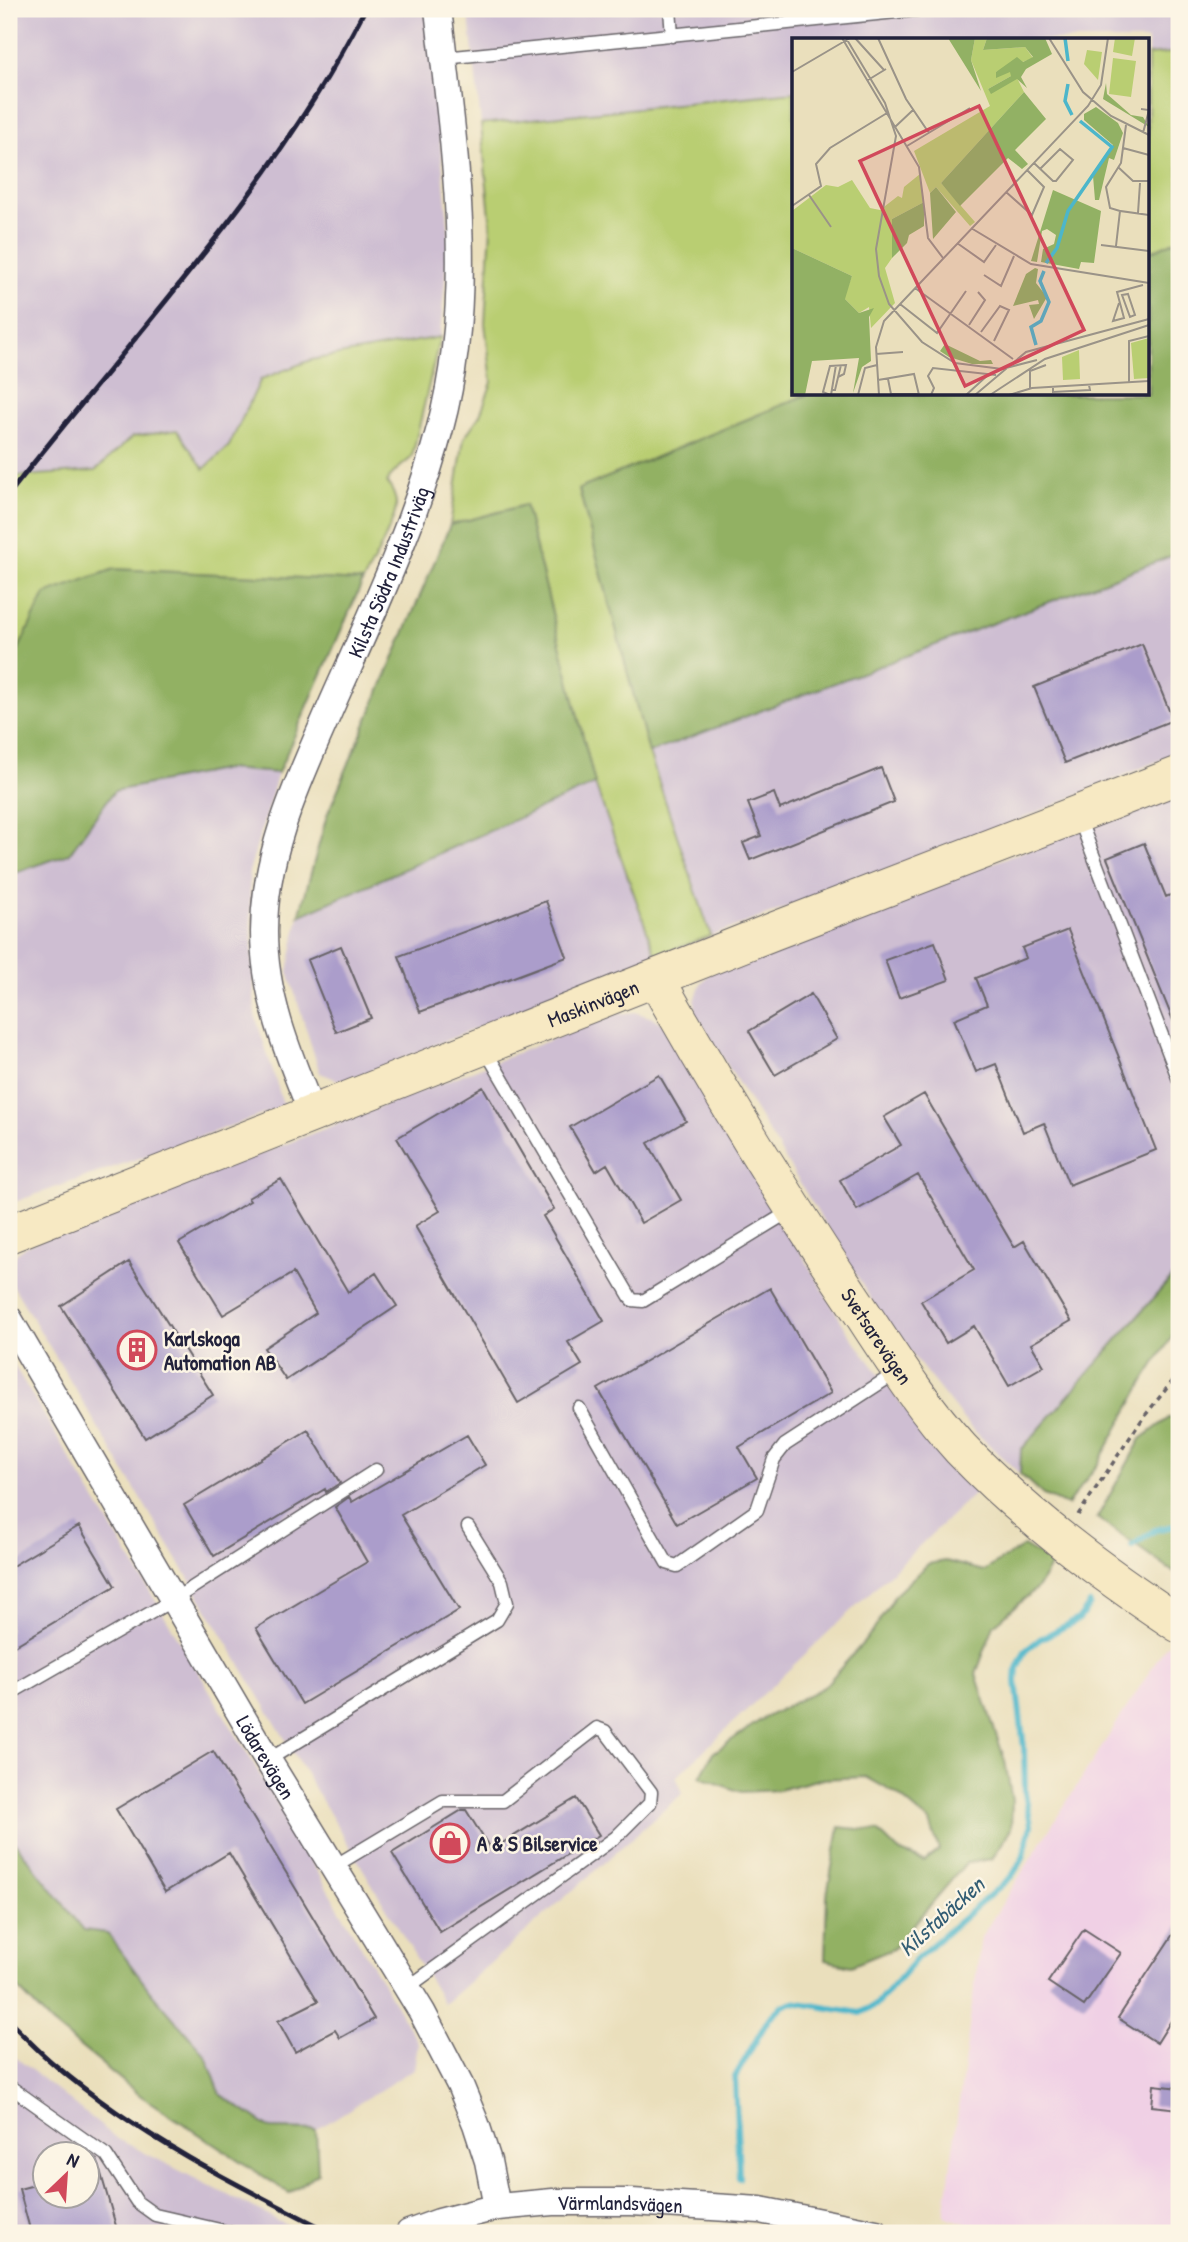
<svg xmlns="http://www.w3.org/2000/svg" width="1188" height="2242" font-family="'Patrick Hand',sans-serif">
<rect width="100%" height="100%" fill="#fcf5e5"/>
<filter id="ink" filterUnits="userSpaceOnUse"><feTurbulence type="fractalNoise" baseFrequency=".0143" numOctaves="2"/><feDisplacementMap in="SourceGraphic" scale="14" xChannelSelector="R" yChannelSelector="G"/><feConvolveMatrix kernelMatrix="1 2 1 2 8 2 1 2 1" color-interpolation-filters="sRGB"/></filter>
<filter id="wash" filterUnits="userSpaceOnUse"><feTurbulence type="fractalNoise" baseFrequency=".00686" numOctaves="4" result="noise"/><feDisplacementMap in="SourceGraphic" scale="28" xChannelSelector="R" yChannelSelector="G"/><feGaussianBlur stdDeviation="1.57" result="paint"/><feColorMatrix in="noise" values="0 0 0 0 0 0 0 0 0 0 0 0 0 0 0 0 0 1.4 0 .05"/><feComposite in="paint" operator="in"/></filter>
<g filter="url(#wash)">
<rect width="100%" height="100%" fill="#eadfbc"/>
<path fill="#f0d0e5" d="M1167,1644l12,8v581h-186l-49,-17 37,-279z"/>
<path fill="#cebed2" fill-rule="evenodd" d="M9,9h419l21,226 -9,102 -129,23 -50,19 -32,67 -25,23 -72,-32 -37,34 -86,6z
M468,9h711v43l-31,3v-15h-354v52l-313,32z
M1179,553v199l-172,73 -296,111 -62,-183z
M226,768l52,5 -29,99 6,143 29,92 -275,97v-329l60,-21 45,-63z
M595,784l61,172 -313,126 -23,-9 -32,-101 11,-56z
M1179,791v478l-158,180 -1,25 -52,-49 -86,-108 -186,-303 -1,-13 5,-16 11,-13z
M635,1012l18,6 16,9 178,304 57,76 73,84 -301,286 7,16 -239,211 -432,-720 -3,-14 7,-16 10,-8 588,-231z
M9,1357l258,429 151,257 -4,26 -98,61 -45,-1 -50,-34 -15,-39 -56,-65 -43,-58 -23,-3 -75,-95z
M9,2052l107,86 186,95h-293zM46,2154h42v42h-42z"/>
<path fill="#b9ce72" stroke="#6e7856" stroke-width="2" d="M1179,52v187l-31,14v-198z
M794,92v302h14l-229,95 70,264 62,183 -55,20 -61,-172 -70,-279 -75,20 14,-87 16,-23 12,-33 -7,-59 6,-96 -10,-103z
M440,337l-28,120c-9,9 -19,13 -25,25 5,7 10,17 9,26 -2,14 -25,60 -33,73l-249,-12 -105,100v-192l86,-6 37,-34 45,-7 27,39 25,-23 32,-67 50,-19z"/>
<path fill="#92b164" stroke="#5a6a50" stroke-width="2" d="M1179,239v314l-530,200 -70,-264 229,-95h340v-141z
M525,505l70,279 -296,132 28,-101 123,-290z
M114,569l249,12 -85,192 -52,-4 -112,22 -45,63 -60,21v-206l36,-75z
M1179,1269v57l-34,53 -47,85 -31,41 -24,-10 -23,-21 1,-24z
M1179,1417v159l-82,-58 44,-79 28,-21z
M1024,1546l28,17 -14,24 -44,38 -18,49 29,87 7,40 -1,28 -19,30 -26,4 -73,86 -42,17 -26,-6 2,-65 12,-68 39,4 20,20 26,10 15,-11 -9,-28 -32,-27 -32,-18 -46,2 -41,11 -38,2 -41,-15 13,-24 49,-34 62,-32 48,-54 23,-38 33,-31 18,-3 38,10z
M9,1835l75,95 23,3 43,58 56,65 15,39 50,34 45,1 2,43 -29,20 -148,-97 -90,-73 -42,-44z"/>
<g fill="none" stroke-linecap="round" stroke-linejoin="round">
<path stroke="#4cb6ca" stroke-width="6" d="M1132,1546l23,-16 24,-5
M739,2178l-4,-101 34,-59 13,-12 11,-4 67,11 17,-9 40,-46 95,-82 11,-18 8,-33 -6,-32 -1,-45 -8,-67 1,-13 8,-17 15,-12 39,-20 11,-15"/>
</g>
<g id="blocks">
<path fill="#ab9dcb" d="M1142,644l31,76 -108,43 -31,-76z
M881,768l13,34 -144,58 -7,-17 18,-7 -13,-33 26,-10 6,16z
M1144,843l22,54 13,-6v144l-72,-177z
M546,901l21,56 -147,55 -21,-56z
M1068,930l88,220 -87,35 -25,-62 -21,9 -27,-68 -20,8 -22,-53 33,-14 -11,-27 50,-20 -4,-10z
M935,942l14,38 -50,18 -14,-38z
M341,946l30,72 -35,14 -29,-72z
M811,994l26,45 -62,36 -26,-44z
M659,1075l27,46 -38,22 33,57 -40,23 -34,-59 -11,7 -26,-44z
M483,1087l71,122 -11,7 61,105 -36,21 14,23 -64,38 -103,-177 25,-15 -43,-73z
M924,1094l90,153 10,-6 47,80 -40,23 13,22 -35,20 -35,-60 -28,17 -25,-42 53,-31 -56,-95 -61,35 -17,-30 61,-35 -17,-28z
M281,1179l67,113 28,-19 21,33 -111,74 -22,-32 52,-35 -23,-40 -70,42 -44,-72 71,-42 -2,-3z
M129,1262l84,133 -68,43 -84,-132z
M770,1288l61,105 -92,54 18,31 -80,46 -79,-135z
M308,1430l32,53 -14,9 -1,-3 -111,67 -30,-51z
M467,1435l18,30 -84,50 58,95 -157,94 -46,-76 111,-66 -32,-55 14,-10 3,5z
M79,1526l36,60 -106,63v-81z
M213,1751l161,268 -34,19 -5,-8 -40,22 -17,-31 40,-20 -89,-148 -64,39 -49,-83z
M576,1798l23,37 -159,97 -48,-79 70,-43h4l25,40z
M1179,1925v83l-22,35 -39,-25z
M1084,1929l37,24 -37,53 -36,-24z
M1154,2085l25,3v21l-27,-3z
M88,2153l9,7 21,73h-87l-12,-44 27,-7v14h42z"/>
</g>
</g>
<g filter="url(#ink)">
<use href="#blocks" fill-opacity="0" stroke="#686468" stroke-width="2"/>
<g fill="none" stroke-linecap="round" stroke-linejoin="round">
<defs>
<path id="lane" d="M670,9l2,27
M444,58l482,-49
M1079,818l100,262
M484,1048l148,252 11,1 147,-90
M579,1408l88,155 10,3 80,-56 17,-51 11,-14 112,-73
M9,1694l164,-94 203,-130
M268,1760l229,-140 10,-17 -5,-21 -34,-55
M333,1867l110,-66h60l94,-73 8,3 46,61 -1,11 -34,34 -209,151
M9,2086l97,69 31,47 18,13 78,18"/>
<g id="street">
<path id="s1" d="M313,1115c-24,-59 -49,-118 -49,-183 0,-83 37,-156 69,-230 40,-90 82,-179 107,-274 37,-137 14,-281 -2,-419"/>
<path id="s2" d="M9,1319l249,425 164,268 38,73 16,39 12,37 9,46"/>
<path id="s3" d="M409,2233l30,-11 58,-15 56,-5h79l128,8 116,23"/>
</g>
<g id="secondary">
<path id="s4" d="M656,979c61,108 125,213 194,316 35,52 68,107 111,154 65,68 141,124 218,175"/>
<path id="s5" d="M9,1234l765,-303 405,-156"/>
</g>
</defs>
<use href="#lane" stroke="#686468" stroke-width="15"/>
<use href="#street" stroke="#686468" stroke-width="29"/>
<use href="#secondary" stroke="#686468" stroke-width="39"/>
<path stroke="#686468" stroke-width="3.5" stroke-dasharray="5 5" stroke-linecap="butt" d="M1078,1515l65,-97 36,-45"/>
<use href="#lane" stroke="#fff" stroke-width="12"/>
<use href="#street" stroke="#fff" stroke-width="26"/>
<use href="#secondary" stroke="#f7e9c3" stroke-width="37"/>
<path stroke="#22223b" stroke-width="5" d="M9,494c123,-158 265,-305 356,-485
M9,2021c15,15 30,31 46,44 83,71 181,120 277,168"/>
</g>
</g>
<defs>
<symbol id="building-ring" viewBox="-11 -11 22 22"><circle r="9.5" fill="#fcf5e5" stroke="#d1495b" stroke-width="1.5"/><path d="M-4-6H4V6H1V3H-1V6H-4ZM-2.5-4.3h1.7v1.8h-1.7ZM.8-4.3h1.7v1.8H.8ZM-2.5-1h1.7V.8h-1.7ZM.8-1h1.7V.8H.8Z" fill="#d1495b"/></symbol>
<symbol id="shop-ring" viewBox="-11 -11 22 22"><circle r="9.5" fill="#fcf5e5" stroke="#d1495b" stroke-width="1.5"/><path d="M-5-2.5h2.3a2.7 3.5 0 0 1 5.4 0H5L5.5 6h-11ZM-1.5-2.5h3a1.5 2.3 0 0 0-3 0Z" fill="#d1495b"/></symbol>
</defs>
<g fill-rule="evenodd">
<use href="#building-ring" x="115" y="1328" width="44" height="44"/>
<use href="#shop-ring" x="428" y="1821" width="44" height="44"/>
</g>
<g text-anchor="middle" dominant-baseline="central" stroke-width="5" stroke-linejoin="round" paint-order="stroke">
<g font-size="21" fill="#22223b" stroke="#fcf5e5">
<text stroke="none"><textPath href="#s1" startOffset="574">Kilsta Södra Industriväg</textPath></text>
<text stroke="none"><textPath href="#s5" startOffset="628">Maskinvägen</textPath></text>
<text stroke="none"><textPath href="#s4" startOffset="420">Svetsarevägen</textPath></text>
<text stroke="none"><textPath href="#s2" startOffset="508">Lödarevägen</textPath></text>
<text stroke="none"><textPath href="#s3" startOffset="215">Värmlandsvägen</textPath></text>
</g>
<g font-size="21" font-weight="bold" fill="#22223b" stroke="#fcf5e5" text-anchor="start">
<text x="164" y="1338">Karlskoga<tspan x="164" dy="24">Automation AB</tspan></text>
<text x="477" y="1843">A &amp; S Bilservice</text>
</g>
<g font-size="23" font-style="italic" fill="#335d74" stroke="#fcf5e5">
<text transform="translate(941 1916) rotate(-42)">Kilstabäcken</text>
</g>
</g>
<g transform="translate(792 38)">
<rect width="357" height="357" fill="#eadfbc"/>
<path d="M183,0h12l-4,12 42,-3 8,11 -37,14 15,-1v5l-23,13 3,4 26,-15 7,14 -83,91 34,39 -5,4 -34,-39 -6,6 -16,-42 76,-45 -19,-46zM323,0h20l-3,18 -19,-4zM295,12l15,2 -4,28 -14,-16zM321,20l23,3 -5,36 -22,-3zM128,136l4,28 -32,17v39l-7,10 10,35 -24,25 -2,-21 -10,6 -15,-15 8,-22 -60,-28v-37l34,-26 12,2 14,-7 18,28 10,2 18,-14 4,2 2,-11zM357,300v40l-15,1 -3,-36zM287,312l1,29 -17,1 -1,-23z" fill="#b9ce72"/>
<path d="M156,0h27l-4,22 10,31zM195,0h58l7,16 -26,15 -5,8 6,11 -10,-9 -26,15 -3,-5 23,-13 -1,-4 -14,6v-6l21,-15 6,5 10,-5 -8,-10 -42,3zM314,45l1,11 24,21 12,2 6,10 -46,-28zM232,54l22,27 -31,31 13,14 -6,5 -14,-11 -48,48 -19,-23zM304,69l22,16 5,10 -9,27 -5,-2 -10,42h-4l-2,-24 20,-31 -29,-25v-6zM144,149l20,25 -23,27 -3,-46zM261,152l48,21 -7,52 -13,-1 -2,7 -38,-7 2,-13 11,-5 2,-9 -9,-6 -5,2 -5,31 -6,-1zM132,164v24l-15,9 -2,8 -15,15v-39zM0,210l60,28 -7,23 14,14 15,-5 -5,9 2,44 -9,6 -9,26 6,-35 -47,3 -7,34h-13zM243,230l3,1 -2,14 11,14 -13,22 -5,-14 10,-1 -1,-4 -25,6 13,-32zM153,306l35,17 11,-1 2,4h-21l-23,-7 -9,-6z" fill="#92b164"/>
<path fill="none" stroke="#4cb6ca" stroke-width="3.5" d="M273,0l3,23M276,46l-3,17 7,14M254,225l11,-15 11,-37 44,-64 -32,-26M244,307l-5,-18 10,-6 8,-19 -9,-21 4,-10"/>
<path fill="none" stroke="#9a9388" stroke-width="2" d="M50,0l77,129 9,71 15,20M54,0l39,65 11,33 -20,113 3,27 10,28 33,38 33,21 47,6 35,-9M63,0l29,32M86,0l28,61 23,34M257,0l34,54 28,24 38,19M0,34l58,-34M76,42l18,-11M349,71l8,1 -6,23M103,89l18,-17M115,108l63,-38M331,110l26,7M242,125l19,18h3l17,-21 -13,-11 -20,20M326,129l15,14h16M214,154l26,23 12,-28 -17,-17M17,157l22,32M0,168l29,-20 -5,-22 14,-16 57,-35M328,173l-10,-3 -4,-21 15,-24 5,-38M346,175l2,-30M179,190l60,36 118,19M165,205l27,19 12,-17M309,207l48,6M324,208l4,-35 29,4M192,237l17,11 13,-30M123,250l98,71M336,256l7,21 -5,2 -8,-22zM327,265l-6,18 11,-3 -7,-26 26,-7M108,266l37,29 29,-42M177,287l16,-25 -7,-8M189,294l19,-26 9,4 -15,31M84,316l27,-2M96,341l3,15h28M86,342l36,-6 5,21M337,345v-42l20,-5M261,349v5l37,-2 -1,-5M238,351v-18l16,-6M39,352h4l6,-25M38,357l-7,-3 7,-26 16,-1 -2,9 -6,3M39,357l5,-30M66,357l7,-27 12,-3M87,357l-3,-48 8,-26 204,-215 13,-21 7,-47M139,357l3,-7 -6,-12 5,-8 63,7M174,357l23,-21M183,357l51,-43 123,-33M198,357l55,-36 104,-34M217,357l23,-7 117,-7"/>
<path fill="#d1495b" fill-opacity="0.15" stroke="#d1495b" stroke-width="3.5" d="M187,68l105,224 -119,56 -105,-225z"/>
<rect width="357" height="357" fill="none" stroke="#22223b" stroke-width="3.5"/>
</g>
<rect width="1188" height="2242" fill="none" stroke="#fcf5e5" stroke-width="35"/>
<g transform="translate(66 2175) rotate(25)"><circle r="33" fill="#fcf5e5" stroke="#a5a1a1" stroke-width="2"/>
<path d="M0-5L12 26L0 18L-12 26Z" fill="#d1495b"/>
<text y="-10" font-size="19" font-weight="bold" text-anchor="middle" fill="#22223b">N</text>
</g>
</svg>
